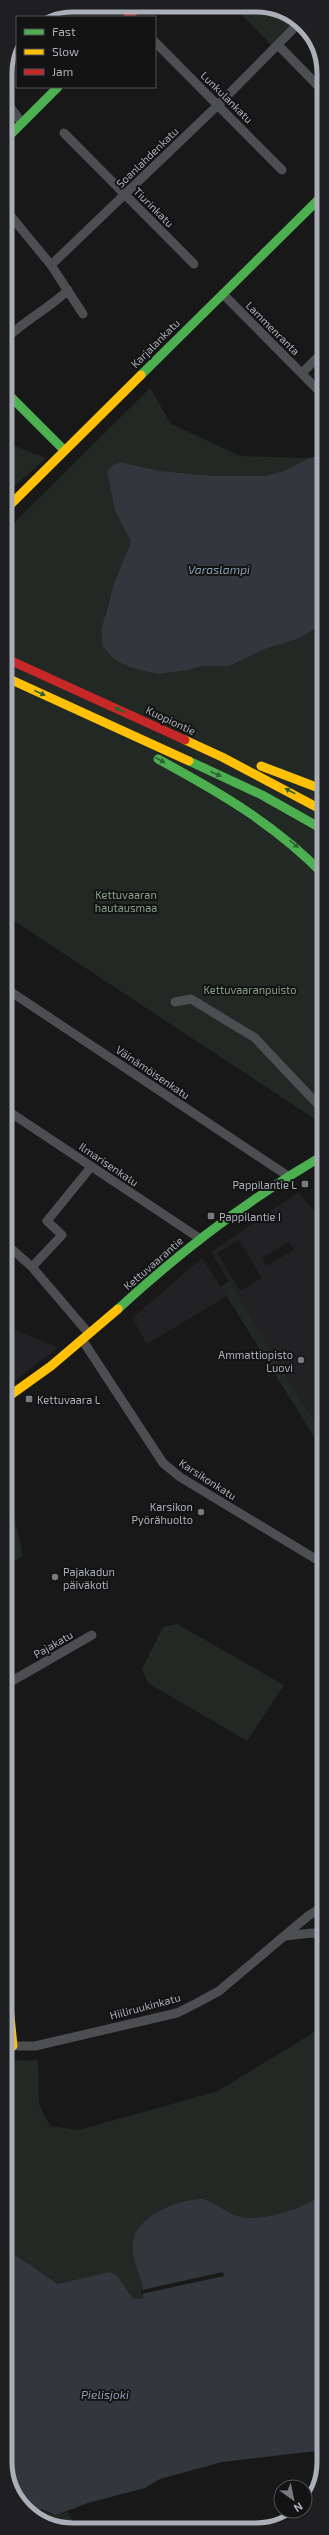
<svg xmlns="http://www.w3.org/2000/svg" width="329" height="2535" font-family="'Exo 2',sans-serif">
<rect width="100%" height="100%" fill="#181819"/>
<path fill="#222224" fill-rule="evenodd" d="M299,1192l14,18 11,-1v220l-4,2 -109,-179zM239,1240l23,38 -22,13 -23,-38zM289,1242l5,8 -28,16 -4,-8z
M202,1258l25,38 -80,48 -15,-26z
M5,1325l53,23 -53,40z"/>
<path fill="#222823" d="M273,7l23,14 -25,24 -36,-37z
M150,388l21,36 70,32 68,2 -25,13 -19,5h-50l-55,-5 -40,-9 -13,10 8,39 16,31 -17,41 -10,33 84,54 15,-4h26l33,-16 36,-11 26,-16v502l-319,-210v-383z
M5,442l41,16 -41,37z
M229,1281l91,150 4,-2v24l-103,-166z
M5,1498l8,12 10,46 -18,11z
M177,1624l107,61 -37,56 -99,-58 -6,-14 21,-42z
M324,2026v168c-20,13 -49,24 -74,24 -22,0 -34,-18 -47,-19 -18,-2 -59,15 -66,32 -10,29 9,45 5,68h-9l-5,-6 -70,-9 -53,-36v-187l33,-1 1,44 11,22 29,4 139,-39z
M34,2508l22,7 12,-3 9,16h-21l-21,-13z"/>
<path fill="#31373d" d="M324,455v168l-26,16 -36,11 -33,16h-26l-15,4 -31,4 -28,-7 -15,-8 -11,-12 -2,-16 13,-48 17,-41 -16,-31 -8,-39 5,-6 8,-4 40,9 55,5h50l19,-5 25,-13z
M324,2194v256l-102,12 -62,17 -15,9 -57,15 -32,12c-9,-4 -18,-8 -28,-5l-6,-3 -17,-40v-219l53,36 52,-12 7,4 16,23h9c5,-20 -15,-40 -8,-62 6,-22 47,-39 68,-38 13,1 27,19 48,19 24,0 54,-11 74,-24z"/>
<path fill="#181819" d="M223,2272l1,4 -83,18 1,-4z"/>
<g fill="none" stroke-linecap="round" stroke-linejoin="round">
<path stroke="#4d4e51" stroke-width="9" d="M155,42l127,128
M278,45l46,47
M5,100l17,23
M64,133l130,131
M5,209l46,56
M223,294l101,102
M83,314l-32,-49 167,-160 81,-82
M5,340c19,-20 44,-31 63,-50
M302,373l22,-22
M5,988l283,188
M175,1002l16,-3 64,39 69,73
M5,1109l194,129
M5,1243l27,24 53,62
M32,1267l30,-32 -15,-14 44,-54
M83,1341l80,122 17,14 144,87
M5,1685l87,-50
M285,1936l27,-3 12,1
M13,2046h22l142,-33 20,-10 22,-12 89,-75 16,-10"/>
<path stroke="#4caf50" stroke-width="9" d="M5,140l53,-53
M141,375l183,-181
M5,391l59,59
M158,759c61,33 118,66 166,116
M189,761l73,34 62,35
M118,1309c65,-60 129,-109 206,-154"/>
<path stroke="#ffc107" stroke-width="9" d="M5,510l136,-135
M5,677l184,84
M185,740l37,17 102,54
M261,766l63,24
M5,1399l46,-33 67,-57
M5,1966l8,80"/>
<path stroke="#c62828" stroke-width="9" d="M128,17l8,-8
M5,658l180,82"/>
</g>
<defs><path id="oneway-solid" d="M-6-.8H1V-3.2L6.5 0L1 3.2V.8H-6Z"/></defs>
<g fill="#306132">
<use href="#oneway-solid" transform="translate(40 693) rotate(25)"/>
<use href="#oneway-solid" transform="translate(120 710) rotate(-155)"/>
<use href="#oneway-solid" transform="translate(160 760) rotate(29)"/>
<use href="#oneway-solid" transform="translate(216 774) rotate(24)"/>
<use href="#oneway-solid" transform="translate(290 791) rotate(-152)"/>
<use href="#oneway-solid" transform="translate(294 844) rotate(41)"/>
</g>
<g fill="#787a80" stroke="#131314" stroke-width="1.5">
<rect x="301" y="1180" width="8" height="8" rx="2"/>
<rect x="207" y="1212" width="8" height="8" rx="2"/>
<circle cx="301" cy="1360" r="4"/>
<rect x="25" y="1395" width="8" height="8" rx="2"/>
<circle cx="201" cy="1512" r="4"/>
<circle cx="55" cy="1577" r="4"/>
</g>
<g text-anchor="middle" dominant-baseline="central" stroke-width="4" stroke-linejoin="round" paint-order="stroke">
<g font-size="11" fill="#abafb8" stroke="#131314">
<text transform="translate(227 97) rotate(45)">Lunkulankatu</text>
<text transform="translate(147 157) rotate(-44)">Soanlahdenkatu</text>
<text transform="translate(154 207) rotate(45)">Tiurinkatu</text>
<text transform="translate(273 328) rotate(45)">Lammenranta</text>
<text transform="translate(155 343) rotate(-45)">Karjalankatu</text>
<text transform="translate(171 720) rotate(25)">Kuopiontie</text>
<text transform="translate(153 1072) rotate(34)">Väinämöisenkatu</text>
<text transform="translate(109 1164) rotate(34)">Ilmarisenkatu</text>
<text transform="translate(153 1263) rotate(-41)">Kettuvaarantie</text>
<text transform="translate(208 1479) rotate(33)">Karsikonkatu</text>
<text transform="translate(53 1644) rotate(-30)">Pajakatu</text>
<text transform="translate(145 2006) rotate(-15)">Hiiliruukinkatu</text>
</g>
<g font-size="11" fill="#85a086" stroke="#131314">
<text x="126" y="894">Kettuvaaran<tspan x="126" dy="13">hautausmaa</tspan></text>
<text x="250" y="989">Kettuvaaranpuisto</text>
</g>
<g font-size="11" fill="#abafb8" stroke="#131314" text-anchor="end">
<text x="297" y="1184">Pappilantie L</text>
<text x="219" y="1216" text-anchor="start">Pappilantie I</text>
<text x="293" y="1354">Ammattiopisto<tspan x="293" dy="13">Luovi</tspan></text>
<text x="37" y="1399" text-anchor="start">Kettuvaara L</text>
<text x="193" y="1506">Karsikon<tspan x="193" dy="13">Pyörähuolto</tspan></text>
<text x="63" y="1571" text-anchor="start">Pajakadun<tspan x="63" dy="13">päiväkoti</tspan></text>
</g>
<g font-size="12" font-style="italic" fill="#879cae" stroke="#131314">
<text x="219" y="569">Varaslampi</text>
<text x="105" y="2394">Pielisjoki</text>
</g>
</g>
<path d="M0 0H329V2535H0ZM73 12H256A61 61 0 0 1 317 73V2462A61 61 0 0 1 256 2523H73A61 61 0 0 1 12 2462V73A61 61 0 0 1 73 12Z" fill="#1f1f21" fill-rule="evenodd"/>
<path fill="none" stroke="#abafb8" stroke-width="5" d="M73 12H256A61 61 0 0 1 317 73V2462A61 61 0 0 1 256 2523H73A61 61 0 0 1 12 2462V73A61 61 0 0 1 73 12Z"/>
<rect x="16" y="16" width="140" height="72" fill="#131314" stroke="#505156"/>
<rect x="24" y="29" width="20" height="6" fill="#4caf50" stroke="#505156"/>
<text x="52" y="36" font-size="12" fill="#abafb8">Fast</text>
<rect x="24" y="49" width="20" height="6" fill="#ffc107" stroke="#505156"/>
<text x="52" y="56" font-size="12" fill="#abafb8">Slow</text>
<rect x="24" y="69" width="20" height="6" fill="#c62828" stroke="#505156"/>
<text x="52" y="76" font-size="12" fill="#abafb8">Jam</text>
<g transform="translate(293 2499) rotate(147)"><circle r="19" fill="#131314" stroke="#505156"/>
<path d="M0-3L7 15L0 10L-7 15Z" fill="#787a80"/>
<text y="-6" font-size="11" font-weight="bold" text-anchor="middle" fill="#abafb8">N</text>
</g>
</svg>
